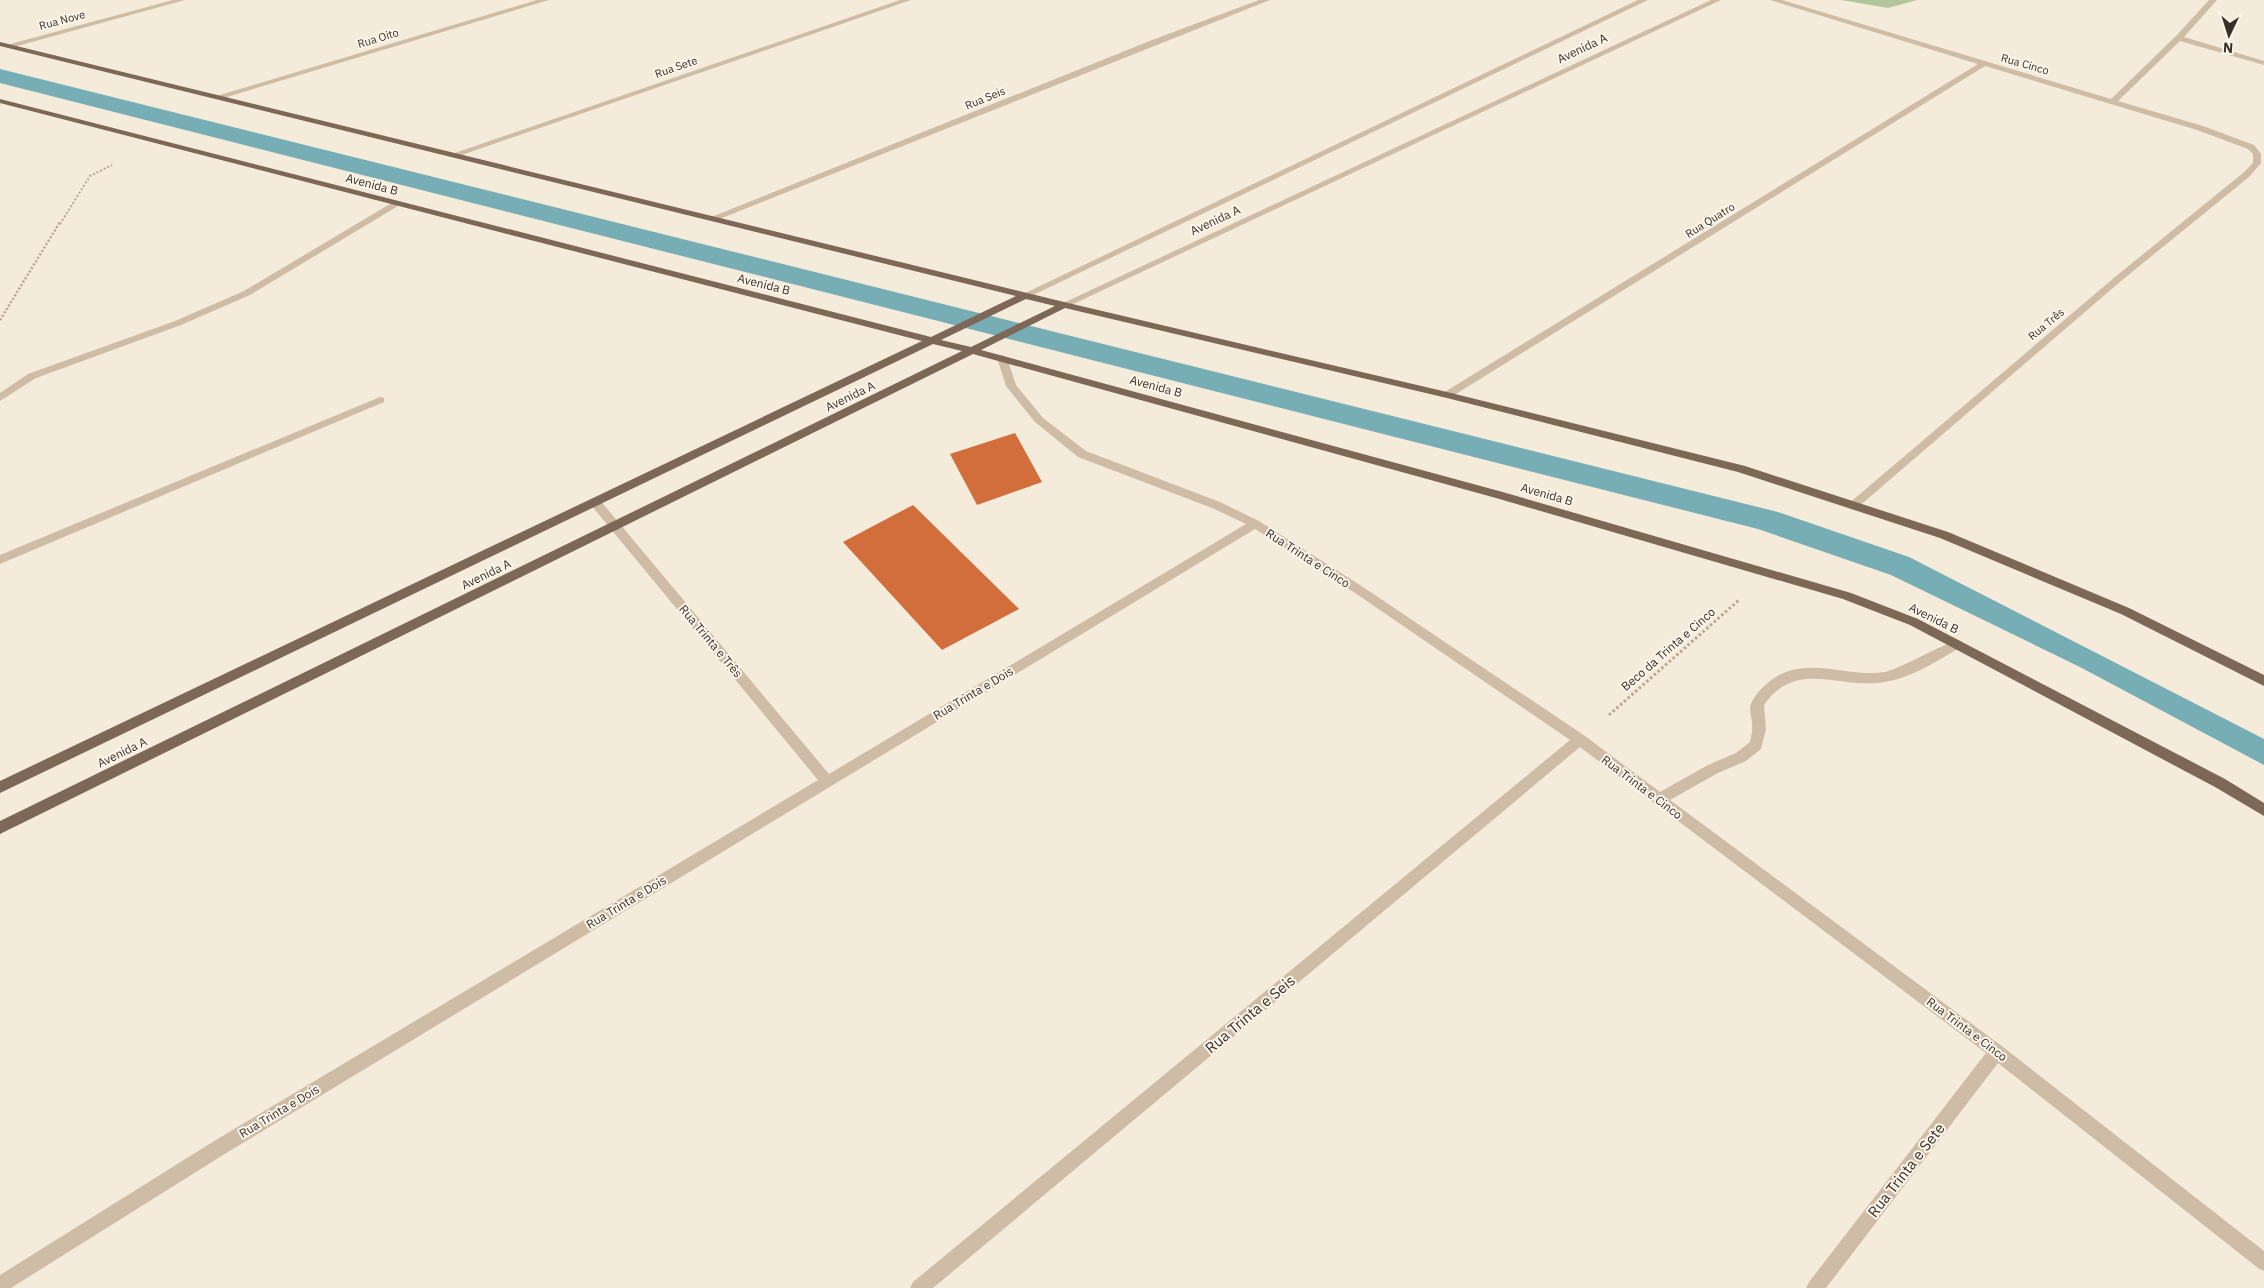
<svg xmlns="http://www.w3.org/2000/svg" width="2264" height="1288" font-family="'IBM Plex Sans',sans-serif">
<rect width="100%" height="100%" fill="#f5ebdb"/>
<path fill="#b3c59a" d="M1841,0h76l-29,8z"/>
<path fill="#77adb5" d="M0,69l1778,443 131,45 355,182v26l-184,-98 -189,-92 -133,-46 -1758,-446z"/>
<path fill="#d26d3c" d="M1015,433l27,49 -65,23 -27,-51z
M913,505l106,104 -77,41 -99,-108z"/>
<g fill="none" stroke-linecap="round" stroke-linejoin="round">
<path stroke="#baa690" stroke-width="2" stroke-dasharray="2 2" stroke-linecap="butt" d="M60,224l30,-48 22,-11"/>
<path stroke="#baa690" stroke-width="2.5" stroke-dasharray="2 2" stroke-linecap="butt" d="M0,320l60,-98"/>
<path stroke="#baa690" stroke-width="3" stroke-dasharray="2.5 2.5" stroke-linecap="butt" d="M1609,715l130,-115"/>
<path fill="#cebca6" fill-rule="evenodd" d="M173,0h12l-175,48 -7,-2z
M537,0h12l-329,99 -7,-2z
M900,0h11l-455,157 -7,-2z
M1259,0h11l-553,220 -8,-2 443,-178z
M1638,0h10l-621,298 -3,1 -5,-3z
M1711,0h10l-654,307h-6l-2,-2z
M1770,0h12l329,99 65,-63 33,-36h8l-33,37 80,24v4l-84,-24 -62,60 85,25 51,19 7,9v9l-12,14 -128,104 -264,227h-8l-2,-3 268,-228 128,-104 10,-10v-9l-5,-5 -51,-19 -212,-64 -534,331h-8v-4l535,-329z
M395,201l4,3 -1,2 -148,89 -69,30 -145,53 -36,23v-8l28,-19 147,-53 69,-30z
M1002,355l5,3 9,27 27,33 43,33 134,51 39,19 104,66 222,149 75,56 48,-27 28,-12 14,-11c1,-6 3,-12 2,-18 0,-5 -2,-11 -2,-16 2,-12 16,-25 26,-31 33,-21 74,1 109,-5 18,-4 67,-34 76,-31l2,3 -2,3c-24,14 -48,30 -76,35 -45,8 -89,-24 -121,23l2,24 -5,20 -15,12 -28,12 -48,27 333,247 261,204v20l-6,-3 -260,-205 -172,225h-20l3,-6 177,-229 -406,-306 -647,541h-23l3,-6 657,-542 -215,-147 -100,-64 -1032,626 -212,133h-11v-13l211,-132 607,-363 -227,-275 -2,-3 2,-3h8l230,275 417,-250 -34,-16 -134,-51 -43,-35 -29,-36 -9,-28z
M380,397l4,1v4l-384,162v-9z"/>
<path fill="#7d6757" fill-rule="evenodd" d="M0,42l1064,260 383,90 298,74 203,66 181,76 135,67v11l-143,-72 -181,-76 -202,-66 -291,-74 -382,-90 -84,42 518,141 352,102 67,26 307,160 39,24v13l-49,-29 -305,-162 -67,-26 -347,-101 -523,-144 -973,480v-13l962,-470 -29,-7 -933,449v-12l922,-440 -922,-238v-4l931,238 85,-41 -1016,-250zM1026,299l29,7 -84,41 -30,-7z"/>
</g>
<g text-anchor="middle" dominant-baseline="central" stroke-width="4" stroke-linejoin="round" paint-order="stroke">
<g font-size="11" fill="#392f28" stroke="#fbf4e9">
<text transform="translate(62 20) rotate(-15)">Rua Nove</text>
<text transform="translate(378 38) rotate(-17)">Rua Oito</text>
<text transform="translate(2025 64) rotate(16)">Rua Cinco</text>
<text transform="translate(676 67) rotate(-19)">Rua Sete</text>
<text transform="translate(985 98) rotate(-22)">Rua Seis</text>
<text transform="translate(1710 220) rotate(-32)">Rua Quatro</text>
<text transform="translate(2046 324) rotate(-40)">Rua Três</text>
</g>
<g font-size="12" fill="#392f28" stroke="#fbf4e9">
<text transform="translate(1582 48) rotate(-25)">Avenida A</text>
<text transform="translate(372 184) rotate(15)">Avenida B</text>
<text transform="translate(1215 220) rotate(-25)">Avenida A</text>
<text transform="translate(764 284) rotate(14)">Avenida B</text>
<text transform="translate(1156 386) rotate(15)">Avenida B</text>
<text transform="translate(850 396) rotate(-26)">Avenida A</text>
<text transform="translate(1547 494) rotate(16)">Avenida B</text>
<text transform="translate(1308 558) rotate(33)">Rua Trinta e Cinco</text>
<text transform="translate(486 574) rotate(-26)">Avenida A</text>
<text transform="translate(1934 618) rotate(26)">Avenida B</text>
<text transform="translate(711 641) rotate(50)">Rua Trinta e Três</text>
<text transform="translate(1668 649) rotate(-41)">Beco da Trinta e Cinco</text>
<text transform="translate(973 693) rotate(-31)">Rua Trinta e Dois</text>
<text transform="translate(122 752) rotate(-26)">Avenida A</text>
<text transform="translate(1642 787) rotate(37)">Rua Trinta e Cinco</text>
<text transform="translate(626 902) rotate(-31)">Rua Trinta e Dois</text>
<text transform="translate(1967 1029) rotate(37)">Rua Trinta e Cinco</text>
<text transform="translate(279 1111) rotate(-31)">Rua Trinta e Dois</text>
</g>
<g font-size="15" fill="#392f28" stroke="#fbf4e9">
<text transform="translate(1250 1014) rotate(-40)">Rua Trinta e Seis</text>
<text transform="translate(1906 1170) rotate(-52)">Rua Trinta e Sete</text>
</g>
</g>
<g transform="translate(2229 35) rotate(184)" stroke="#fbf4e9" stroke-width="4" paint-order="stroke">
<path d="M0-4L9 19L0 12L-9 19Z" fill="#392f28"/>
<text y="-8" font-size="14" font-weight="bold" text-anchor="middle" fill="#392f28">N</text>
</g>
</svg>
